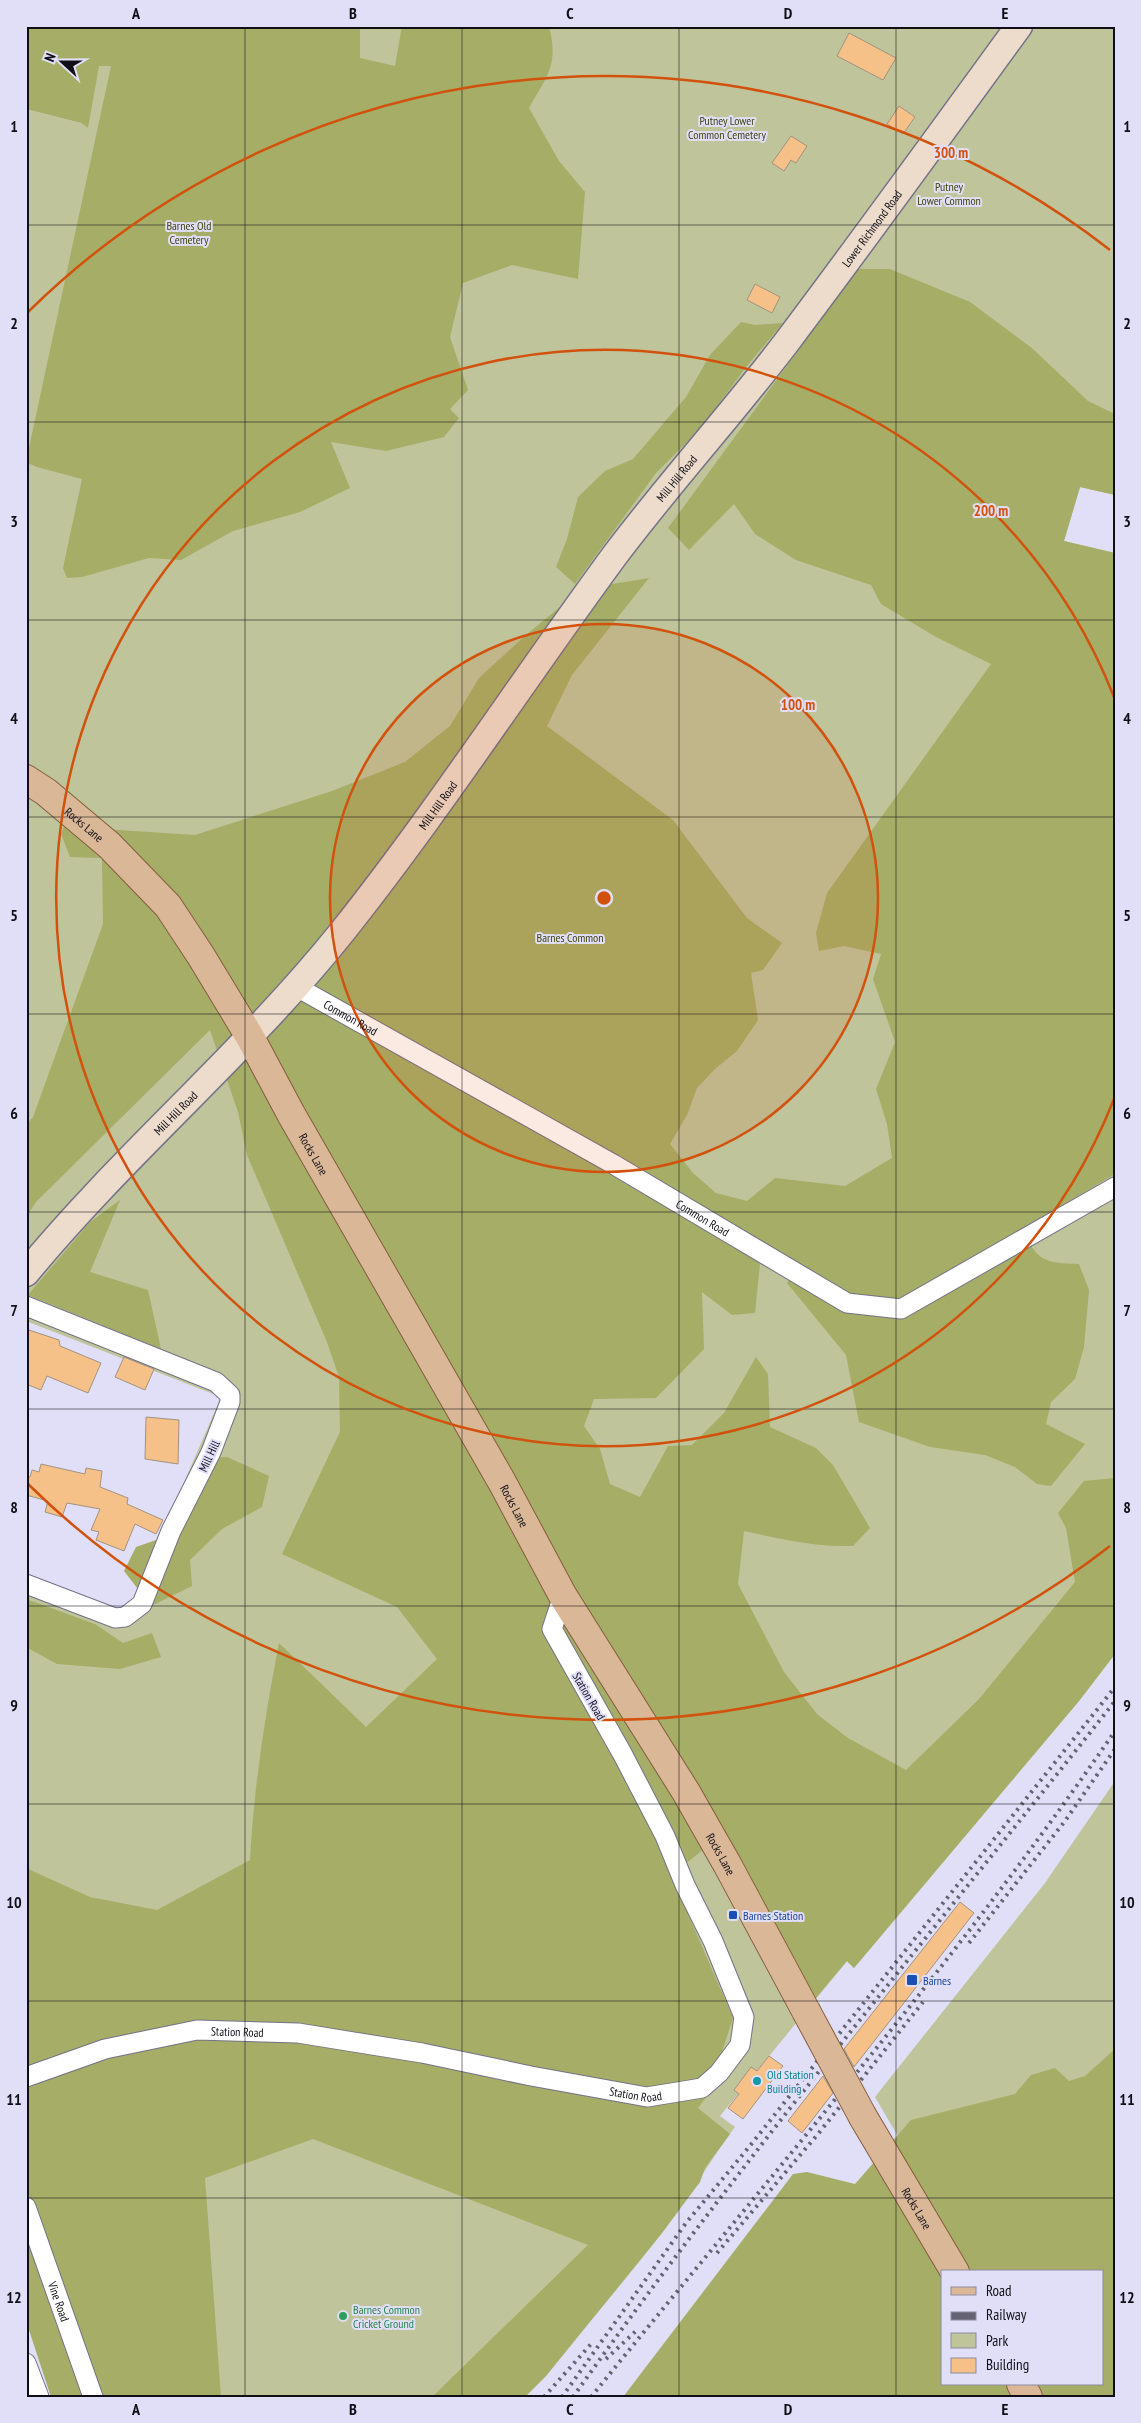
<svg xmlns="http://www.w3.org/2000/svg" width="1141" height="2423" font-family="'PT Sans Narrow',sans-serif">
<rect width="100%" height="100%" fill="#e1def7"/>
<path fill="#bfc49a" d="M96,26h1019v469l-35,-8 -16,54 51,12v1101l-36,47 -225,267 -7,-7 -127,155 15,11c-26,35 -47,72 -73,106 -38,49 -78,95 -116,143l-21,21h-419l-80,-229v-595l93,37 14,-10 88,-203 -195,-76v-1212l55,14 7,5z
M1115,1781v616l-13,-13v-112l-193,-117 -34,-58 170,-214z"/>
<path fill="#a6ad67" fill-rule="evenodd" d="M26,26h334v32l35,8 7,-40h147c10,39 -2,50 -20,82l30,53 26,31 -7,87 -66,-14 -49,18 -13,54 18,53 -18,19 9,9 -15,19 -58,14 -55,-9 19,46 -50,24 -67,19 -52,29 -32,-2 -67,19 -15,1 -4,-10 19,-89 -45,-12 -11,-5 85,-396h-12l-11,62 -7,-5 -55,-14z
M858,269h32l80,33 63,47 55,52 27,13v81l-35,-8 -16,54 51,12v621l-93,55c15,32 22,34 57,35l10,26 -5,57 -9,32 -24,23 -5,22 39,20 -34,42 -14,-2 -22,-17 -30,-12 -55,-8 -71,-25 -13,-67 -59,-72 10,-18 -35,-21 -7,69 -23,2 -30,-23 2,57 -48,49 -62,1 -10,27 16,23 10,35 30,13 28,-51 24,-1 32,-32 32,-56 12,17 2,53 46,21 17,17 37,63 -17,18c-38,1 -72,-7 -109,-15l-6,53 46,88 33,42 31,24 58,32 73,-71 96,-117 -9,-54 -8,-15 26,-32 31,-3v176l-36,47 -225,267 -7,-7 -32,38 -92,-165 -52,41 62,143 -25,77 -10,13 32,26 -25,34 -5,14 -38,51 -116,143 -21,21h-93l156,-152 -275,-106 -108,39 16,219h-170l-25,-76v-453l64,29 67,13 93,-50c4,-74 15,-145 29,-217l87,84 71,-68 -40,-52 -115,-53 58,-122 -1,-55 -12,-35 -80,-187 -9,-43 -28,-82 -174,172 -10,15v-92l7,-8 70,-193 -1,-66 -32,-1 -9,-23 6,-16 36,11 92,6 137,-44 73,-29 45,-36 29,-48 48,-44 55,-45 67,-11 -77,97 -25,51 126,94 74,98 35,25 -19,27 -12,3 7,47 -21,31 -22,18 -18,19 -10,27 -17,29 23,29 23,20 31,8 28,-23 70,8 47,-28 -5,-34 -11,-35 19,-47 -22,-63 8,-25 -37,-8 -25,5 -3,-18 11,-40 164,-229 -55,-27 -55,-33 -10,-19 -75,-25 -41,-26 -21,-30 -45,46 -21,-22z
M741,322l14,3 28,-2 -37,44 -45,61 -45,45 -81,111 -19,-17 11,-28 11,-42 27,-26 28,-12 53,-62 24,-42z
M120,1200l-30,72 58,18 13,59 -133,-54 62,-73z
M227,1457l42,19 -7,31 -40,22 -32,31 2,26 -41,20 -27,-35 12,-24 43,-15 24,-74z
M26,1599l69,25 28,19 29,-10 9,24 -41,12 -63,-5 -31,-17z
M1115,2049v348h-492l170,-223 14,-2 48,12 56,-64 104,-26 16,-19 24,-7 14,13 16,-5zM942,2272h160v112h-160z"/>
<path fill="#f5c189" stroke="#a39280" d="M849,33l47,25 -13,22 -46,-24z
M899,106l16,11 -12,17 -16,-10z
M791,136l16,10 -11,17 -5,-3 -7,11 -12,-8z
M755,284l25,13 -8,16 -25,-13z
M26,1329l33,11 1,6 41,17 -13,30 -41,-17 -6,14 -15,-6z
M124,1357l30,12 -9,21 -30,-13z
M146,1417l33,3 -1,44 -33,-5z
M41,1464l44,10 1,-6 16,3 -2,16 28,11 -1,6 36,16 -7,14 -21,-10 -11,27 -28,-11 3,-8 -8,-2 9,-21 -33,-6 -5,14 -17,-5 3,-11 -22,-6v-19l4,1 2,-7 7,2z
M960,1902l14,11 -120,154 -10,-18z
M769,2056l14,10 -40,53 -15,-11 11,-14 -5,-4 17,-23 6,4z
M823,2076l10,17 -31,40 -14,-12z"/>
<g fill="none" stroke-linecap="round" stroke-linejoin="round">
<defs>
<g id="minor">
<path id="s1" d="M295,986l318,178 234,139 54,6 214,-122"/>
<path d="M26,1306l190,76 14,13v7l-19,50 -40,79 -29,73 -17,13 -10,1 -89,-34"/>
<path id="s2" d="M26,2077l79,-28 92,-19 101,3 124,20 109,23 116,21 55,-9 17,-15 21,-28 4,-28 -31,-76 -28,-56 -20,-49 -42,-81 -71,-126 11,-33"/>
<path id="s3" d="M26,2207l67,190"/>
<path d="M26,2363l13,34"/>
</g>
<g id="secondary">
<path id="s4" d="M26,1273c99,-120 219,-220 316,-341 97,-122 181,-252 273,-377 55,-73 116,-140 171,-212 79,-105 156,-211 233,-317"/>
</g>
<g id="primary">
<path id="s5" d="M26,779l20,13 63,53 59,61 33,50 49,81 41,77 211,368 61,114 123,196 41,72 79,147"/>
<path id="s6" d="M863,2117l92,155"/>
<path d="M1021,2384l7,13"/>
</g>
</defs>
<use href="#minor" stroke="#747287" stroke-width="21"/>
<use href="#secondary" stroke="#747287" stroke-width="29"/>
<use href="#primary" stroke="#845d3d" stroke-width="30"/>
<use href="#minor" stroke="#fff" stroke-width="19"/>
<use href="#secondary" stroke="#eddbcb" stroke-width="26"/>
<use href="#primary" stroke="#dab797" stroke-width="28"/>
<path stroke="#656372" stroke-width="4" stroke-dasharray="2.5 5" stroke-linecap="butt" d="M969,1943l96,-122 50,-72
M717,2253l101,-119 105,-132
M606,2359l31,-29
M544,2397l47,-53
M562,2397l124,-174 63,-76 366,-460
M573,2397c170,-240 360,-465 542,-696
M591,2397c178,-220 364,-433 524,-666"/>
<defs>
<path id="primary-bridge" d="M806,2011l57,106"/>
</defs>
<use href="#primary-bridge" stroke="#845d3d" stroke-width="30" stroke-linecap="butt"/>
<use href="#primary-bridge" stroke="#dab797" stroke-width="28"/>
</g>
<path fill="none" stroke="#100f17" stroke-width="1" stroke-opacity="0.55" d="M245,26v2371M462,26v2371M679,26v2371M896,26v2371M26,225h1089M26,422h1089M26,620h1089M26,817h1089M26,1014h1089M26,1212h1089M26,1409h1089M26,1606h1089M26,1804h1089M26,2001h1089M26,2198h1089"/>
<circle cx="604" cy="898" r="274" fill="#d2520d" fill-opacity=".12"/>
<g fill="none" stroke="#d2520d" stroke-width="2.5">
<circle cx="604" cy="898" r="274"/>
<path d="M1114 1099A548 548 0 1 1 1114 697"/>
<path d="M1110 1546A822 822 0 0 1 28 1484M28 312A822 822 0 0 1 1110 250"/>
</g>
<g fill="#1a4fb4" stroke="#e1def7" stroke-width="2">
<rect x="728" y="1910" width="10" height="10" rx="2.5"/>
<rect x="906" y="1974" width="12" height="12" rx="2.5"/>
</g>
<circle fill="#0f9aa8" stroke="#e1def7" stroke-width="2" cx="757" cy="2081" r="5"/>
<circle fill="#2e9e5b" stroke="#e1def7" stroke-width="2" cx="343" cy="2316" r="5"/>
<g text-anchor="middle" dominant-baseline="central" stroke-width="4" stroke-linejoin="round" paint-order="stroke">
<g font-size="12" fill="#41450f" stroke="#e1def7">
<text x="727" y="120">Putney Lower<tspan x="727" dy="14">Common Cemetery</tspan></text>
<text x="949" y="186">Putney<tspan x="949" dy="14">Lower Common</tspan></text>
<text x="189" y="225">Barnes Old<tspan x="189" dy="14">Cemetery</tspan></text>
<text x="570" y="937">Barnes Common</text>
</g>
<g font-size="12" fill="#100f17" stroke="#e1def7">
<text stroke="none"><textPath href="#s4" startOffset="1346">Lower Richmond Road</textPath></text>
<text stroke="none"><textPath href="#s4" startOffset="1029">Mill Hill Road</textPath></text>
<text stroke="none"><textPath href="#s4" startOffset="624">Mill Hill Road</textPath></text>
<text stroke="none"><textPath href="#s5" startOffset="74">Rocks Lane</textPath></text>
<text stroke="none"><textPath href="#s1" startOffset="64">Common Road</textPath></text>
<text stroke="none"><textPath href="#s4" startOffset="219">Mill Hill Road</textPath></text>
<text stroke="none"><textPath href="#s5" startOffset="479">Rocks Lane</textPath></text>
<text stroke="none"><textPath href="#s1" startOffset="469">Common Road</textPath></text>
<text transform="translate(209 1456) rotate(-65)">Mill Hill</text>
<text stroke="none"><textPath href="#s5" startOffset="884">Rocks Lane</textPath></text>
<text transform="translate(589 1696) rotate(60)">Station Road</text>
<text stroke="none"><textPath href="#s5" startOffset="1289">Rocks Lane</textPath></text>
<text stroke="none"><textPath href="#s2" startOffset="218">Station Road</textPath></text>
<text stroke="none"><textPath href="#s2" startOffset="622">Station Road</textPath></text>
<text stroke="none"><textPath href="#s6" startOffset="106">Rocks Lane</textPath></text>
<text stroke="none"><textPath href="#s3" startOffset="100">Vine Road</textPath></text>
</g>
<g font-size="12" fill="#164399" stroke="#e1def7" text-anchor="start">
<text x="743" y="1915">Barnes Station</text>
<text x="923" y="1980">Barnes</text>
</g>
<g font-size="12" fill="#0d838f" stroke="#e1def7" text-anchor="start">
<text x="767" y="2074">Old Station<tspan x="767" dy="14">Building</tspan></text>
</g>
<g font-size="12" fill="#27864d" stroke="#e1def7" text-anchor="start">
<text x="353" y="2309">Barnes Common<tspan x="353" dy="14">Cricket Ground</tspan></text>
</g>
</g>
<circle cx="604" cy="898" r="8" fill="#d2520d" stroke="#e1def7" stroke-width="2.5"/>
<g font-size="15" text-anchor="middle" font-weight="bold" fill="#d2520d" stroke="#e1def7" stroke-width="4" stroke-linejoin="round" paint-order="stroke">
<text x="951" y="158">300 m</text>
<text x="991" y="516">200 m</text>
<text x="798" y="710">100 m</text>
</g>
<rect width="1141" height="2423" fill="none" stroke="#e1def7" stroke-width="55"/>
<rect x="941" y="2270" width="162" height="115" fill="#e1def7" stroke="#8d8b9d"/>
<rect x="951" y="2287" width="25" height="8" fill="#dab797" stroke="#8d8b9d"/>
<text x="986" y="2296" font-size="15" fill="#100f17">Road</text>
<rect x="951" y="2312" width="25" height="8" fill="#656372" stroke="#8d8b9d"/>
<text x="986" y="2320" font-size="15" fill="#100f17">Railway</text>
<rect x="951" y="2333" width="25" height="15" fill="#bfc49a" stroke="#8d8b9d"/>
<text x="986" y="2346" font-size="15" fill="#100f17">Park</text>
<rect x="951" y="2358" width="25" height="15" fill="#f5c189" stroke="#8d8b9d"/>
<text x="986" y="2370" font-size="15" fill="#100f17">Building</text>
<g transform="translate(62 62) rotate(291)" stroke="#e1def7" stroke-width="4" paint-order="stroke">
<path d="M0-4L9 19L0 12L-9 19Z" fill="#100f17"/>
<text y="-8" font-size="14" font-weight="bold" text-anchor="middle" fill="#100f17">N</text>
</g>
<rect x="28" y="28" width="1086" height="2368" fill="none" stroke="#100f17" stroke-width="2"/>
<g font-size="16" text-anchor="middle" font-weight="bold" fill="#100f17">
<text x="136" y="19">A</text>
<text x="353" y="19">B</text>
<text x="570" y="19">C</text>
<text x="788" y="19">D</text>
<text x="1005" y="19">E</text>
<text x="14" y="132">1</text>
<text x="1127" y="132">1</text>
<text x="14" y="329">2</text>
<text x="1127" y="329">2</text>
<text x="14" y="527">3</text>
<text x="1127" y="527">3</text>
<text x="14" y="724">4</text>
<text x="1127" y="724">4</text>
<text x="14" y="921">5</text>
<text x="1127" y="921">5</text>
<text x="14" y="1119">6</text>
<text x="1127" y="1119">6</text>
<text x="14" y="1316">7</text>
<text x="1127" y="1316">7</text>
<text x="14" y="1513">8</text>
<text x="1127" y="1513">8</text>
<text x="14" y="1711">9</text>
<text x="1127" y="1711">9</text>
<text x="14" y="1908">10</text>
<text x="1127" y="1908">10</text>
<text x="14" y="2105">11</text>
<text x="1127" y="2105">11</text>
<text x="14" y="2303">12</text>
<text x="1127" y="2303">12</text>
<text x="136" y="2415">A</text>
<text x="353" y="2415">B</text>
<text x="570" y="2415">C</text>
<text x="788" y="2415">D</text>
<text x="1005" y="2415">E</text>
</g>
</svg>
